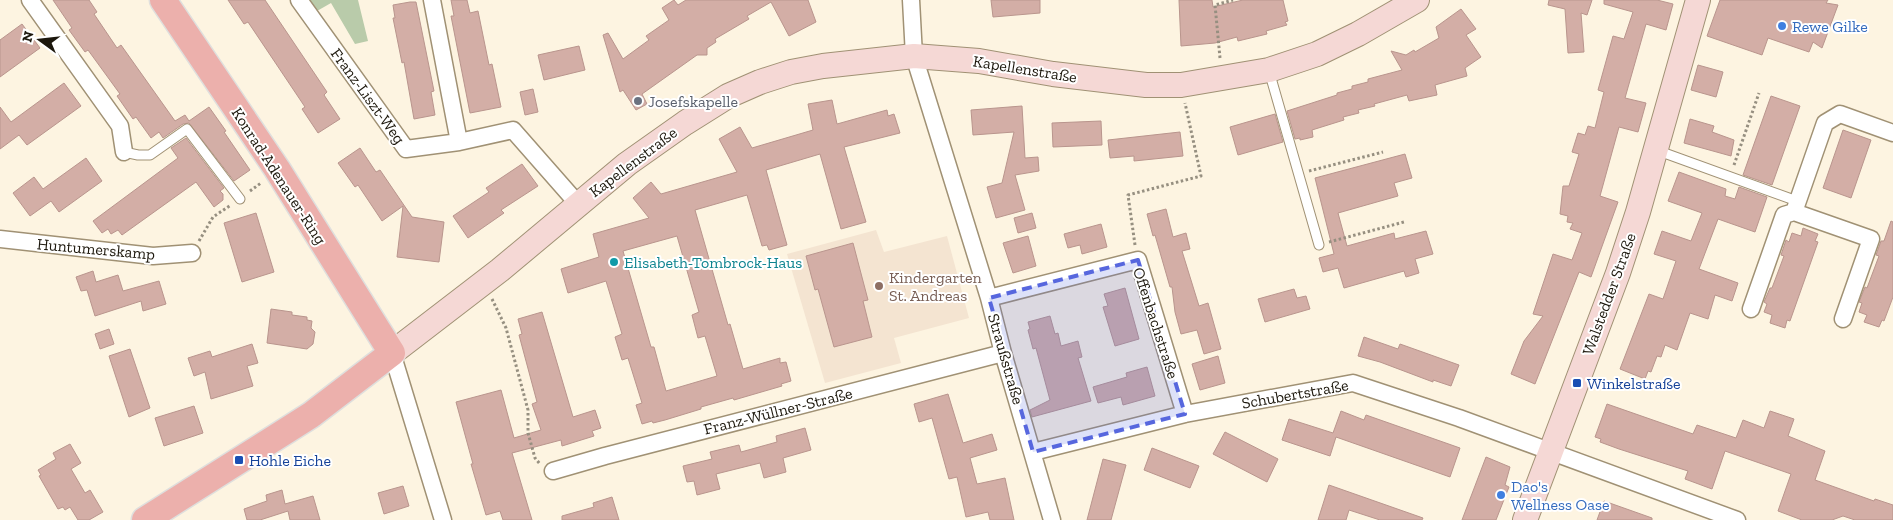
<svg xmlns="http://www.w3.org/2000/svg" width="1893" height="520" font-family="'Zilla Slab',serif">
<rect width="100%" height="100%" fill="#fdf4e1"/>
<path fill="#f4e4d1" d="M876,230l8,22 63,-16 22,82 -75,20 7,25 -76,20 -38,-129z"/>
<path fill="#b9cbaa" d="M310,0h48l10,41 -13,3 -24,-41 -14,8z"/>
<path fill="#d3aea6" stroke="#b9958d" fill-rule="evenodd" d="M53,0h36l8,12 -3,2 23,34 4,-3 54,76 10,-6 4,6 20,-14 17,24 -2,1 26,38 -16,11 -45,-58 -6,1 -20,14 -4,-6 -8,6 -15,-21 -3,2 -16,-23 3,-2 -32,-44 -3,2 -16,-22 3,-2z
M228,0h37l62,92 -3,3 16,24 -22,14 -16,-24 3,-2 -57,-85 -4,2z
M451,0h16l3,13 8,-2 11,54 3,-1 9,43 -31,6 -19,-97h3z
M674,0l4,5 8,-5h122l8,22 -27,14 -18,-34 -24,14 2,3 -34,20 1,3 -9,6v7h-10l-55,39 5,10 -11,6 -13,-20 -3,2 -17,-57 5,-2 15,26 26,-19 -3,-4 23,-16 -7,-12z
M991,0h49v13l-47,4z
M1179,0h33l1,7 30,-7h40l5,21 -3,1 2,3 -21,6 1,3 -29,7 -1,-4 -22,6 -34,3z
M1549,0h43l-5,15 -6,-2 3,39 -16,1 -3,-44 -17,-4z
M1604,0h53l16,4 -7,26 -20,-6 -21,74 21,5 -8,29 -19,-5 -19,69 18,6 -27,75 -12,-5 -44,112 -24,-10 13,-33 19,-25 -10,-2 20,-60 19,6 10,-27 -12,-4 3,-6 -6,-1 1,-6 -8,-2 3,-28h6l10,-32 -7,-2 6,-19 7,2 3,-9 7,2 9,-36 -6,-2 15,-54 11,3 9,-27 -29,-8z
M1720,0h108l-2,3 12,2 -16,43 -9,-6 -4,10 -41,-14 -6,17 -55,-19z
M410,2h6l18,89 -3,1 4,23 -21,4 -10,-57 -2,1 -9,-45h2l-2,-13z
M1461,9l15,20 -10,6 15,22 -16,11 2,8 -32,9 2,10 -28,6 -2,-6 -33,9 1,2 -17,4 1,3 -16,4 1,3 -32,10 1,7 -13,3v-2l-5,1 -8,-28 50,-16v-2l15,-4v-3l16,-4v-3l34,-9 -11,-19 15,4 8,-5 1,2 24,-14 -3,-11z
M22,24l18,24 -40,29v-37z
M579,46l6,24 -41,10 -6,-25z
M1698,65l25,7 -7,25 -25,-7z
M64,83l17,23 -54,39 -8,-10 -19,14v-42l11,15z
M533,89l5,23 -13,3 -5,-23z
M1771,96l29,10 -28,79 -29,-10z
M832,100l5,24 50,-14 1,6 6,-2 6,19 -56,14 22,75 -25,7 -21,-75 -54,16 21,75 -18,5 -2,-5 -5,1 -15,-51 -52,15 29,101 4,14 2,-1 13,45 37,-11v5l6,-1 5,19 -10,3 1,2 -48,14 -1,-2 -32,9v2l-36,11 -12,3 -1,-2 -10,3 -6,-19 6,-2 -14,-45 -6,2 -7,-23 7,-3 -16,-53 -38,12 -7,-24 38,-12 -6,-23 56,-16 -16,-20 18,-16 10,12 76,-22 -18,-33 21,-12 12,21 61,-18 -5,-26zM677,236l22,76 -7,3 6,23 7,-2 12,40 -51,15 -12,-44h-3l-28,-96z
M1022,106l3,52 13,-1 1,14 -24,4 10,35 -29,8 -9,-31 15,-4 12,-51 -41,3 -2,-25z
M1275,114l8,28 -45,13 -8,-28z
M1690,119l24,7 -2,6 22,8 -3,16 -47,-13z
M1101,121l1,24 -49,2 -1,-24z
M1843,130l28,10 -20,58 -28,-10z
M1180,132l3,24 -49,5v-5l-24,2 -2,-18z
M186,138l38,50 -4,3 3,3v6l-9,7 -18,-25 -74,53 -4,-5 -7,4 -3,-5 -6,4 -9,-12 85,-63 -7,-10z
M360,148l16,24 4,-2 32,47 32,5 -5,40 -42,-5 6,-51 -21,15 -24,-36 -3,2 -17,-24z
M1405,154l7,24 -18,5 4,13 -60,17 9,33 47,-13 1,6 31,-8 7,23 -18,5 4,14 -13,4 -2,-6 -60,17 -6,-20 -15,4 -4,-14 15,-4 -19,-76z
M86,158l16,23 -43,31 -8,-11 -21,15 -17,-23 21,-16 9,12z
M522,164l16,22 -37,24 3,3 -36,25 -15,-22 36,-24 -3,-4z
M1679,172l47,17 -1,7 10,3 4,-12 28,10 -12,35 -37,-13 -19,50 39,14 -6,18 -17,-6 -7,24 -18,-6 -13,37 -12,-5 -4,12 -4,-1 -6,16 -3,-1 -3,8 -25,-10 29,-75 14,5 13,-38 -22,-7 8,-23 29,10 11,-28 -34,-12z
M1166,209l7,28 13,-4 4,16 -8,2 17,55 9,-3 13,46 -17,5 -7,-24 -16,4 -6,-22 -3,-25h-2l-15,-52 -2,1 -6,-22z
M256,213l18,59 -32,10 -18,-59z
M1032,213l4,15 -18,5 -4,-15z
M1891,221l2,1v75l-9,24 -2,-1 -3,7 -15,-5 3,-7 -8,-3 3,-9 -3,-1 6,-15 2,1 12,-32 -3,-1 5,-14h3z
M1101,224l6,23 -25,7 -2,-9 -12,3 -4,-14z
M1803,228l15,6 -3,7 3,1 -28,79 -3,-1 -2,8 -15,-5 2,-8 -8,-3 3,-8 -3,-2 6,-14h2l12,-32 -3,-1 5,-15 3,2 3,-9 9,3z
M1028,236l8,30 -23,7 -10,-30z
M853,243l15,57 -5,1 9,36 -38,10 -16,-58 -3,1 -9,-34z
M93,271l3,11 22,-7 5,16 36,-10 7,23 -23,7 -2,-10 -46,15 -8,-26 -6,1 -5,-14z
M1125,288l14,51 -24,7 -12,-39 5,-1 -4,-12z
M1294,289l3,9 9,-2 4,13 -45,13 -7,-23z
M271,309l21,3v3l15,2v3l5,1 -1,7 4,4 -2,12 -6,5 -40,-6z
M542,312l31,105 22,-7 6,18 -9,3 2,5 -32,10 -1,-6 -49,13 20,67h-29l-3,-9 -14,4 -15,-51h2l-17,-62 45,-12 13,48 27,-8 -9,-26 5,-2 -18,-67 3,-1 -4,-15z
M1050,316l5,18 3,-1 3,13 17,-5 4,16 -4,1 13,43 -59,16 -2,-7 20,-10 -14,-52 -3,1 -5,-19 2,-1 -2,-7z
M109,329l5,15 -14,5 -5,-15z
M1364,337l34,12 2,-5 59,21 -8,21 -18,-6v2l-53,-20 -22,-6z
M252,344l6,19 -11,3 6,20 -42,13 -6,-27 -11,4 -6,-18 22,-7 2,6z
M130,349l20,59 -21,9 -20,-61z
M1218,356l7,27 -25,7 -8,-26z
M1147,367l8,29 -32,9 -2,-8 -23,6 -5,-16 34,-10 -1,-4z
M948,394l15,49 29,-9 5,16 -27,8 7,26 28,-6 9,42h-24l-2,-8 -22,5 -9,-40 -8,2 -17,-61 -13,4 -5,-18z
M1607,404l86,30 4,-9 39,13 7,-18 21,8 6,-17 24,8 -6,17 37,15 -10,29 59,21 1,-2 18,6v15h-38l-12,-4 -11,4h-30l-24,-9 13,-37 -66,-23 -13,38 -27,-10 3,-8 -69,-22 -19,-7 1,-3 -6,-2z
M194,406l9,27 -39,13 -9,-28z
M1341,411l23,9 2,-5 94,33 -10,29 -114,-40 -6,19 -48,-16 7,-21 44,14z
M805,428l6,22 -28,8 3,14 -22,6 -4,-15 -44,11 4,15 -23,6 -3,-14 -7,1 -4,-16 29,-7 -2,-7 29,-7 2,7 36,-10 -1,-6z
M1225,432l53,27 -11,23 -54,-28z
M70,444l11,19 -10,6 14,24 5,-3 13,22 -14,8h-11l-8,-13 -5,3 -2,-3 -5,2 -19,-33 2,-1 -3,-5 18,-11 -3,-6z
M1152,448l47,18 -9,22 -46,-18z
M1486,457l24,10 -5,18 4,2 -4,10 -9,23h-34z
M1103,459l23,6 -15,55h-24z
M1329,485l94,33 -1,2h-42l-31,-10 -3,10h-28z
M403,486l6,20 -25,8 -6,-21z
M282,490l3,14 28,-8 7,24h-30l-2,-9 -28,9h-13l-3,-11 23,-8 -1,-6z
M612,497l7,23h-57v-4l32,-9 -1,-4z
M1604,501l48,17v2h-55z"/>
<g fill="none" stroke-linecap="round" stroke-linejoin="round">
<defs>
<path id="lane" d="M1269,71l50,174
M1656,150l141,51
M124,152l14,3h12l37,-26 53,70"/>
<path id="street" d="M30,0l90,126 4,26
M299,0l107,149 53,-7 54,-12 65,74
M432,0l27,142
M911,0l3,56 75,242 14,55 49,167
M1794,212l31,-89 15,-9 53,19
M0,239l153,17 39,-3
M989,298l149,-38 47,154
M1751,309l33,-94 10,-3 77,27 -28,80
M392,353l51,167
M1033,452l152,-38 168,-31 106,35 278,102
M553,471l52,-15 398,-103"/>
<path id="secondary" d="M392,353l108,-83 127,-106 58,-41 43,-27 32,-14 31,-10 32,-6 91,-10 65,5 74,13 93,11h35l88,-15 48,-16 41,-20 59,-34
M1525,520l93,-247 20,-61 60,-212"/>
<path id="primary" d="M145,520l166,-105 81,-62 -115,-184 -114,-169"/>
</defs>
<use href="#lane" stroke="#a09174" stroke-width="11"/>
<use href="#street" stroke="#a09174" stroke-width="19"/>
<use href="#secondary" stroke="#a09174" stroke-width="26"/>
<use href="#primary" stroke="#dfdfdd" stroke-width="29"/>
<path stroke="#968f80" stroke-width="3" stroke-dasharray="2.5 2.5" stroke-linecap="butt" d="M1220,58l-5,-53 18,-5
M1734,165l25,-72
M1309,171l74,-19
M250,191l11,-8
M199,241l14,-24 18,-12
M1329,242l75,-20
M1135,245l-7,-50 73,-19 -16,-73
M492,299l14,29 22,82v23l7,25 5,6"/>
<use href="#lane" stroke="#fff" stroke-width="9"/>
<use href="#street" stroke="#fff" stroke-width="16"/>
<use href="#secondary" stroke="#f5d8d5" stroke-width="24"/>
<use href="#primary" stroke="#ecb0ac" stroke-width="26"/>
</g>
<path fill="#5767de" fill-opacity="0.2" stroke="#5767de" stroke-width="4" stroke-dasharray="10 6" stroke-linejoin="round" d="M1138,260l47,154 -152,38 -44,-154z"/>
<g fill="#3f7fe0" stroke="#fff" stroke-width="2">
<circle cx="1782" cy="26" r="5"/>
<circle cx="1501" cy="495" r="5"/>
</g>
<circle fill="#6b7280" stroke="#fff" stroke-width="2" cx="638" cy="101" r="5"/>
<circle fill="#0f9aa8" stroke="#fff" stroke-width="2" cx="614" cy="262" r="5"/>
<circle fill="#8d6e63" stroke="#fff" stroke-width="2" cx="879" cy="286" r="5"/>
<g fill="#1a4fb4" stroke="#fff" stroke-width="2">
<rect x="1572" y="378" width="10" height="10" rx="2.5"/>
<rect x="234" y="455" width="10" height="10" rx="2.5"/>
</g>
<g text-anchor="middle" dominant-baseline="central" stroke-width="4" stroke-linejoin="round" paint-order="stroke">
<g font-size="16" fill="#366cbe" stroke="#fff" text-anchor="start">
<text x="1792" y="26">Rewe Gilke</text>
<text x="1511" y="486">Dao's<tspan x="1511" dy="18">Wellness Oase</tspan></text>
</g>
<g font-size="16" fill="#1c170c" stroke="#fff">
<text transform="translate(1025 69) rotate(9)">Kapellenstraße</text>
<text transform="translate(368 96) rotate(54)">Franz-Liszt-Weg</text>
<text transform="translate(633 162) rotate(-37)">Kapellenstraße</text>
<text transform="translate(279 176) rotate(57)">Konrad-Adenauer-Ring</text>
<text transform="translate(96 249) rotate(5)">Huntumerskamp</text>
<text transform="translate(1609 294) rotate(-70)">Walstedder Straße</text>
<text transform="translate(1156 323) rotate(72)">Offenbachstraße</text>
<text transform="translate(1006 359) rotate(74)">Straußstraße</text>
<text transform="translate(1295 394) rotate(-10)">Schubertstraße</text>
<text transform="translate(778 411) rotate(-14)">Franz-Wüllner-Straße</text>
</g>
<g font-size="16" fill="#5b616d" stroke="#fff" text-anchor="start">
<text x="648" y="101">Josefskapelle</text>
</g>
<g font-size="16" fill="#0d838f" stroke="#fff" text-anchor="start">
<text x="624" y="262">Elisabeth-Tombrock-Haus</text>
</g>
<g font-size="16" fill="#785e54" stroke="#fff" text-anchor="start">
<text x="889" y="277">Kindergarten<tspan x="889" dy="18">St. Andreas</tspan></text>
</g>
<g font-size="16" fill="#164399" stroke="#fff" text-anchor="start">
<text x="1587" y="383">Winkelstraße</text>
<text x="249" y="460">Hohle Eiche</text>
</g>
</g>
<g transform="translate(40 40) rotate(285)" stroke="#ffffff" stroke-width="4" paint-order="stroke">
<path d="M0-4L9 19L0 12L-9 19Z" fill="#1c170c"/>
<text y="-8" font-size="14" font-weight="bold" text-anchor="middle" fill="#1c170c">N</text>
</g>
</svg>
